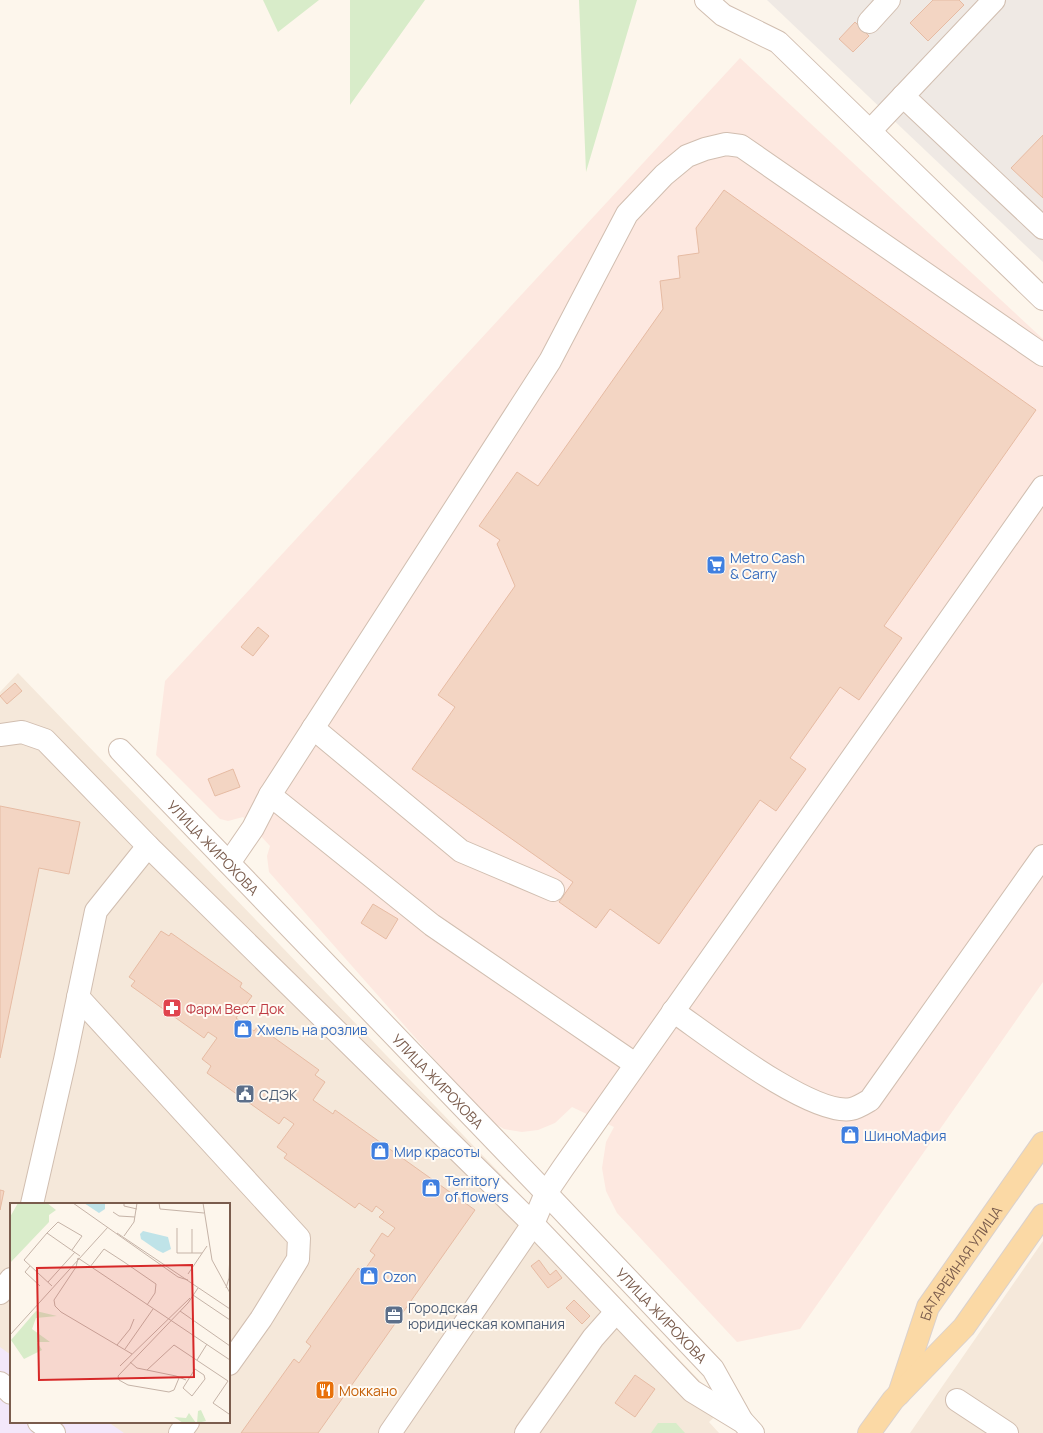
<svg xmlns="http://www.w3.org/2000/svg" width="1043" height="1433" font-family="Manrope,sans-serif">
<rect width="100%" height="100%" fill="#fdf6ec"/>
<path fill="#f5e8da" fill-rule="evenodd" d="M18,673l707,734 -16,15 10,11h-719v-741zM11,1204h218v218h-218z
M1043,1241v192h-133z"/>
<path fill="#fde8e0" d="M740,58l303,281v643l-243,347 -63,13 -120,-129 -11,-22 -4,-23 4,-26 8,-15 -42,-20 -17,16 -17,7 -16,2 -18,-3 -17,-10 -218,-247 -2,-16 3,-10 -27,-29 -15,4 -8,-2 -64,-64 9,-74z"/>
<path fill="#efe9e4" d="M767,0h276v262l-156,-148z"/>
<path fill="#f3e8fa" d="M0,1347l11,8v67h97l16,11h-124z"/>
<path fill="#d8ecc9" d="M263,0h56l-41,32z
M350,0h75l-75,105z
M579,0h58l-51,172z
M658,1423h18l9,10h-34z"/>
<path fill="#f3d5c3" stroke="#e6bba3" d="M933,0h26l5,5 -36,36 -18,-18z
M855,22l14,14 -16,16 -14,-13z
M1043,135v63l-32,-30z
M724,190l312,220 -152,216 18,12 -43,62 -19,-13 -50,71 16,11 -30,42 -16,-11 -101,144 -49,-35 -14,19 -37,-26 14,-20 -161,-113 43,-62 -17,-12 77,-109 -18,-42 3,-4 -21,-14 38,-54 21,14 125,-177 -3,-28 20,-3 -2,-22 21,-3 -3,-25z
M258,627l11,9 -16,20 -12,-9z
M15,683l7,8 -15,13 -7,-8z
M233,769l7,18 -25,9 -7,-17z
M0,806l80,16 -11,52 -30,-6 -39,190z
M373,904l25,15 -12,20 -25,-16z
M161,931l8,5 2,-3 71,50 -2,4 12,9 -16,22 18,13 4,-5 61,44 -4,5 10,7 -12,18 20,14 2,-4 140,100 -157,223h-77l53,-74 5,4 12,-17 -5,-4 52,-74 5,4 12,-17 -5,-4 12,-18 6,4 7,-9 -16,-11 5,-5 -8,-6 -4,6 -13,-9 -4,5 -71,-50 3,-4 -10,-7 17,-23 -10,-7 -5,7 -72,-51 4,-7 -9,-7 15,-21 -9,-6 -4,6 -73,-52 4,-5 -6,-4z
M0,1190l4,1 -4,19z
M539,1260l11,15 6,-5 6,8 -14,10 -17,-22z
M574,1300l16,16 -8,8 -16,-16z
M635,1375l20,14 -20,28 -20,-14z"/>
<g fill="none" stroke-linecap="round" stroke-linejoin="round">
<defs>
<g id="minor">
<path d="M706,0l17,15 55,27 265,257"/>
<path d="M869,22l20,-22"/>
<path d="M903,96l140,132"/>
<path d="M870,131l124,-131"/>
<path d="M313,728l148,123 92,39"/>
<path d="M0,735l22,-3 23,8 103,106 385,378 159,167 51,31 10,11"/>
<path id="s1" d="M120,750l426,443 167,176 29,52"/>
<path d="M270,795l162,130 203,139"/>
<path d="M229,863l24,-35 17,-33 280,-434 77,-147 37,-39 23,-19 18,-7 21,-5 15,2 302,209"/>
<path d="M78,997l221,241 -1,21 -37,60 -32,45"/>
<path d="M673,1011c35,24 138,105 178,98 6,-1 14,-6 19,-9l173,-244"/>
<path d="M32,1204l33,-144 31,-149 52,-65"/>
<path d="M0,1293l11,-14"/>
<path d="M0,1383l11,10"/>
<path d="M957,1400l50,33"/>
<path d="M39,1422l15,11"/>
<path d="M180,1433l8,-11"/>
<path d="M390,1433l143,-209 13,-31 17,-25 480,-681"/>
<path d="M526,1433l67,-95 23,-26"/>
</g>
<g id="major">
<path id="s2" d="M899,1394l29,-87 115,-164"/>
<path d="M869,1433l24,-33 71,-73 79,-112"/>
</g>
</defs>
<use href="#minor" stroke="#d1beb0" stroke-width="24"/>
<use href="#major" stroke="#dad1cd" stroke-width="24"/>
<use href="#minor" stroke="#fff" stroke-width="22"/>
<use href="#major" stroke="#fbd9a5" stroke-width="22"/>
</g>
<defs>
<symbol id="supermarket-square" viewBox="-11 -11 22 22"><rect x="-9" y="-9" width="18" height="18" rx="4" fill="#3f7fe0" stroke="#fffaf3"/><path d="M-6-5.5h2.5l.6 2H6L4.5 2H-2.5L-4.4-4H-6ZM-1.5 3.2a1.3 1.3 0 1 0 .1 0ZM3 3.2a1.3 1.3 0 1 0 .1 0Z" fill="#fff"/></symbol>
<symbol id="pharmacy-square" viewBox="-11 -11 22 22"><rect x="-9" y="-9" width="18" height="18" rx="4" fill="#e0444e" stroke="#fffaf3"/><path d="M-2-6h4v4h4v4h-4v4h-4v-4h-4v-4h4Z" fill="#fff"/></symbol>
<symbol id="shop-square" viewBox="-11 -11 22 22"><rect x="-9" y="-9" width="18" height="18" rx="4" fill="#3f7fe0" stroke="#fffaf3"/><path d="M-5-2.5h2.3a2.7 3.5 0 0 1 5.4 0H5L5.5 6h-11ZM-1.5-2.5h3a1.5 2.3 0 0 0-3 0Z" fill="#fff"/></symbol>
<symbol id="civic-square" viewBox="-11 -11 22 22"><rect x="-9" y="-9" width="18" height="18" rx="4" fill="#5c6f8a" stroke="#fffaf3"/><path d="M-.6-6.5H3V-4.5H.6V-3L4-1V1h2V6H-6V1h2V-1L-.6-3ZM-1.2 2.5V6h2.4V2.5Z" fill="#fff"/></symbol>
<symbol id="office-square" viewBox="-11 -11 22 22"><rect x="-9" y="-9" width="18" height="18" rx="4" fill="#5c6f8a" stroke="#fffaf3"/><path d="M-6-3h4V-5.5h4V-3h4V5H-6ZM-1-4.5V-3h2v-1.5ZM-6 0V1H6V0Z" fill="#fff"/></symbol>
<symbol id="restaurant-square" viewBox="-11 -11 22 22"><rect x="-9" y="-9" width="18" height="18" rx="4" fill="#e8710a" stroke="#fffaf3"/><path d="M-5-6h1v4h1v-4h1v4h1v-4h1v5L-1.5 .5V6h-2V.5L-5-1ZM5-6V6H3V1.5H1.5Q1.5-4 5-6Z" fill="#fff"/></symbol>
</defs>
<g fill-rule="evenodd">
<use href="#supermarket-square" x="705" y="554" width="22" height="22"/>
<use href="#pharmacy-square" x="161" y="997" width="22" height="22"/>
<use href="#shop-square" x="232" y="1018" width="22" height="22"/>
<use href="#civic-square" x="234" y="1083" width="22" height="22"/>
<use href="#shop-square" x="839" y="1124" width="22" height="22"/>
<use href="#shop-square" x="369" y="1140" width="22" height="22"/>
<use href="#shop-square" x="420" y="1177" width="22" height="22"/>
<use href="#shop-square" x="358" y="1265" width="22" height="22"/>
<use href="#office-square" x="383" y="1304" width="22" height="22"/>
<use href="#restaurant-square" x="314" y="1379" width="22" height="22"/>
</g>
<g text-anchor="middle" dominant-baseline="central" stroke-width="4" stroke-linejoin="round" paint-order="stroke">
<g font-size="14" fill="#366cbe" stroke="#fffaf3" text-anchor="start">
<text x="730" y="557">Metro Cash<tspan x="730" dy="16">&amp; Carry</tspan></text>
<text x="257" y="1029">Хмель на розлив</text>
<text x="864" y="1135">ШиноМафия</text>
<text x="394" y="1151">Мир красоты</text>
<text x="445" y="1180">Territory<tspan x="445" dy="16">of flowers</tspan></text>
<text x="383" y="1276">Ozon</text>
</g>
<g font-size="14" fill="#7a5c4d" stroke="#fffaf3">
<text stroke="none"><textPath href="#s1" startOffset="135">УЛИЦА ЖИРОХОВА</textPath></text>
<text stroke="none"><textPath href="#s1" startOffset="459">УЛИЦА ЖИРОХОВА</textPath></text>
<text stroke="none"><textPath href="#s2" startOffset="146">БАТАРЕЙНАЯ УЛИЦА</textPath></text>
<text stroke="none"><textPath href="#s1" startOffset="783">УЛИЦА ЖИРОХОВА</textPath></text>
</g>
<g font-size="14" fill="#be3a42" stroke="#fffaf3" text-anchor="start">
<text x="186" y="1008">Фарм Вест Док</text>
</g>
<g font-size="14" fill="#4e5e75" stroke="#fffaf3" text-anchor="start">
<text x="259" y="1094">СДЭК</text>
<text x="408" y="1307">Городская<tspan x="408" dy="16">юридическая компания</tspan></text>
</g>
<g font-size="14" fill="#c56008" stroke="#fffaf3" text-anchor="start">
<text x="339" y="1390">Моккано</text>
</g>
</g>
<g transform="translate(10 1203)">
<rect width="220" height="220" fill="#fdf6ec"/>
<path d="M8,0h29l9,7 -7,5v7l-39,41v-46zM26,108l21,5 -21,2 -4,11 18,13h-13l5,8 -18,9 -13,-19zM191,207l5,11 -9,2 1,-12zM179,210l7,10h-13l-9,-6 12,1z" fill="#d8ecc9"/>
<path d="M74,0h21v6l-6,4zM133,28l25,6 3,12 -8,4 -6,-3 -16,-11 -1,-5z" fill="#bfe3e8"/>
<path fill="none" stroke="#c5b3a7" stroke-width="1" d="M63,0l105,74 10,3M114,0v3l13,3M149,0l1,6 44,4M193,0l9,57 18,33M103,9l6,4 16,1M167,25v25h25M182,26v24M37,30l-23,27 28,26M107,30l113,76M114,33l10,-14 3,-19M62,47l10,-14 -24,-14 -11,11 33,23M20,63l-5,6 15,14M80,64l14,-18 20,13 32,22 -1,9 -8,12M178,71l19,-28M38,79l27,-30M216,85l3,-10 1,-27M183,92l37,25M170,108l50,35M0,132l98,-108M107,142l13,-16 4,-10M115,146l28,-40M122,151l-71,-42 -6,-6 -1,-6 22,-33 2,-9 152,102M187,157l10,-16M120,159l7,6 39,8 10,4M110,163l70,-68M185,166l9,6 1,4 -13,17 -9,-8zM137,167l27,-25 54,36 -15,22 16,11 1,-2M169,175l-5,12 -5,2 -41,-7 -9,-5 -1,-4 70,-73 10,-15"/>
<path fill="#d62828" fill-opacity="0.15" stroke="#d62828" stroke-width="2" d="M182,62l2,112 -155,3 -2,-112z"/>
<rect width="220" height="220" fill="none" stroke="#7a5c4d" stroke-width="2"/>
</g>
</svg>
